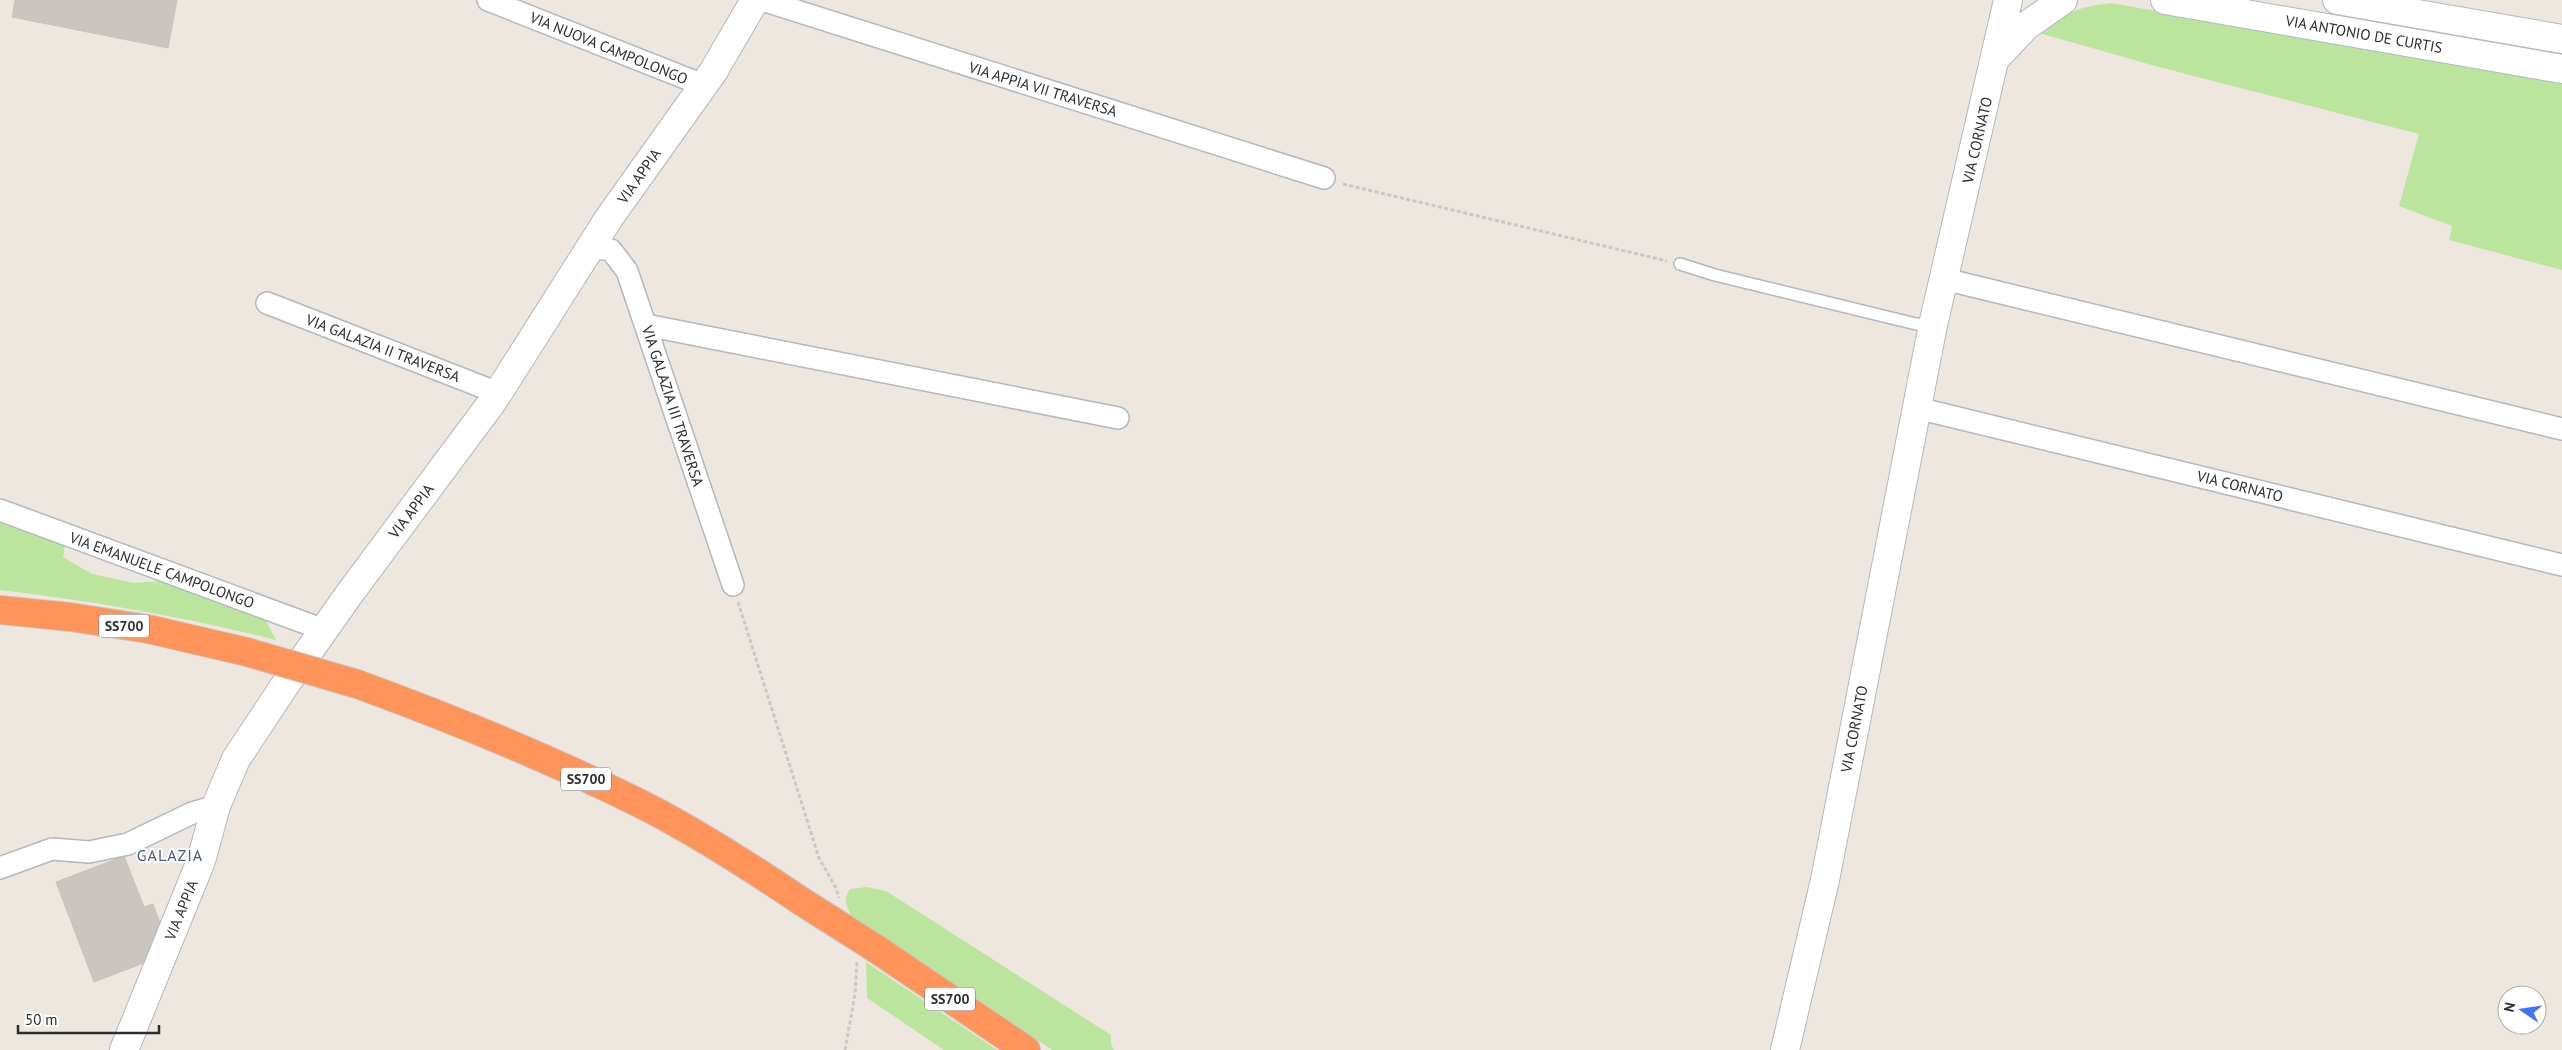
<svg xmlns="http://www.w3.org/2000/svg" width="2562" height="1050" font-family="'PT Sans',sans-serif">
<rect width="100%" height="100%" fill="#eee7e0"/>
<path fill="#bbe49c" d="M2111,3l451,80v187l-113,-30 3,-14 -53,-20 20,-72 -260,-67 -120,-34c29,-22 36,-25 72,-30z
M0,521l51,18 14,7 -2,11 29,17 42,9 27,-2 103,36 12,23c-91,-23 -183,-39 -276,-50z
M867,887l19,4 225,144v9l3,6h-62l-201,-135c-5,-10 -8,-16 -1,-26z
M866,962l131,88h-53l-77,-52z"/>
<path fill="#cac5be" stroke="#cac2b9" d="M15,0h162l-9,48 -156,-31z
M124,856l20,51 9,-3 10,27 -14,30 -55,21 -38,-100z"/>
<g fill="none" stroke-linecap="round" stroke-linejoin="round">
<defs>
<path id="lane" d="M1680,264l35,11 201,49 17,1"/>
<path id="street" d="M488,0l215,85
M762,0l562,178
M591,247l20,3 16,21 106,314
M1944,279l618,150
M267,303l231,90
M646,325l472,93
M1917,408l645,157
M0,510l324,120
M0,868l52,-19 37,3 39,-8 64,-31 24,-7"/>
<path id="secondary" d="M2165,0l397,69
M2337,0l225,39
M1996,58l30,-32 37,-26
M124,1050l77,-189 15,-55 20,-47 49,-74 65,-92 143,-192 116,-183 104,-146 42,-72
M1785,1050l40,-170 108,-555 75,-325"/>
<path id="highway" d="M0,610l70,7 78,12 99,23
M357,684c96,35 191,74 282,119 56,28 110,63 162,98
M875,948l151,102"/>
</defs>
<use href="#lane" stroke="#b3b7c0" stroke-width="14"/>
<use href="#street" stroke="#b3b7c0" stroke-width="24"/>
<use href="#secondary" stroke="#b3b7c0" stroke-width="30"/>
<use href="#highway" stroke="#c8c8c8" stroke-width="30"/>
<path stroke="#c8c8c8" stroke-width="3" stroke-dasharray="4 2.5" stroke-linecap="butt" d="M1343,184l324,77
M738,602l81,256 17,30 3,10
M845,1050l10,-56 2,-32"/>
<use href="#lane" stroke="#fff" stroke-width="11"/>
<use href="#street" stroke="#fff" stroke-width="21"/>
<use href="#secondary" stroke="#fff" stroke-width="28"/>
<use href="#highway" stroke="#fe945a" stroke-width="28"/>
<defs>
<path id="highway-bridge" d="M247,652l110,32
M801,901l74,47"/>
</defs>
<use href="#highway-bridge" stroke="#c8c8c8" stroke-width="30" stroke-linecap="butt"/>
<use href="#highway-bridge" stroke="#fe945a" stroke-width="28"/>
</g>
<g text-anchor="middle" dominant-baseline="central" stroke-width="4" stroke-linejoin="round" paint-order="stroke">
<g fill="#fff" stroke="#6c6c6c" stroke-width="1">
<rect x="99" y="614.5" width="50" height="23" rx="4"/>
<rect x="561" y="767.5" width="50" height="23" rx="4"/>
<rect x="925" y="987.5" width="50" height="23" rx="4"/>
</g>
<g font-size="14" font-weight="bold" fill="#2d2d2d">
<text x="124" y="626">SS700</text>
<text x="586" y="779">SS700</text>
<text x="950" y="999">SS700</text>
</g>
<g font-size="15" fill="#2d2d2d" stroke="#fff">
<text transform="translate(2364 34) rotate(10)">VIA ANTONIO DE CURTIS</text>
<text transform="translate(609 48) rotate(22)">VIA NUOVA CAMPOLONGO</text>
<text transform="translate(1043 89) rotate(17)">VIA APPIA VII TRAVERSA</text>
<text transform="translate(1977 140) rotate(-77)">VIA CORNATO</text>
<text transform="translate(639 176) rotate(-55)">VIA APPIA</text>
<text transform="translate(383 348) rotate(21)">VIA GALAZIA II TRAVERSA</text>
<text transform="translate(673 406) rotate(72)">VIA GALAZIA III TRAVERSA</text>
<text transform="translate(2240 486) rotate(14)">VIA CORNATO</text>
<text transform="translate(411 511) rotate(-53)">VIA APPIA</text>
<text transform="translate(162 570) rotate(20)">VIA EMANUELE CAMPOLONGO</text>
<text transform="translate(1854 729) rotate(-79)">VIA CORNATO</text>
<text transform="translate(181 910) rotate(-68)">VIA APPIA</text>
</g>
<g font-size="16" letter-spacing="1" fill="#4c597e" stroke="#fff">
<text x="170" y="855">GALAZIA</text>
</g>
</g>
<g transform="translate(2522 1010) rotate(283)"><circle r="24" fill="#ffffff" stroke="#ababab"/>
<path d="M0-4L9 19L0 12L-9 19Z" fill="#4173fa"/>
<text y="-8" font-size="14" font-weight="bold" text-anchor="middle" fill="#2d2d2d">N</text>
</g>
<path d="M18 1025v8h141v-8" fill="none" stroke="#2d2d2d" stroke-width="2.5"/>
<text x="25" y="1025" font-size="15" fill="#2d2d2d" stroke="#ffffff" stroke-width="4" paint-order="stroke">50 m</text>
</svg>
